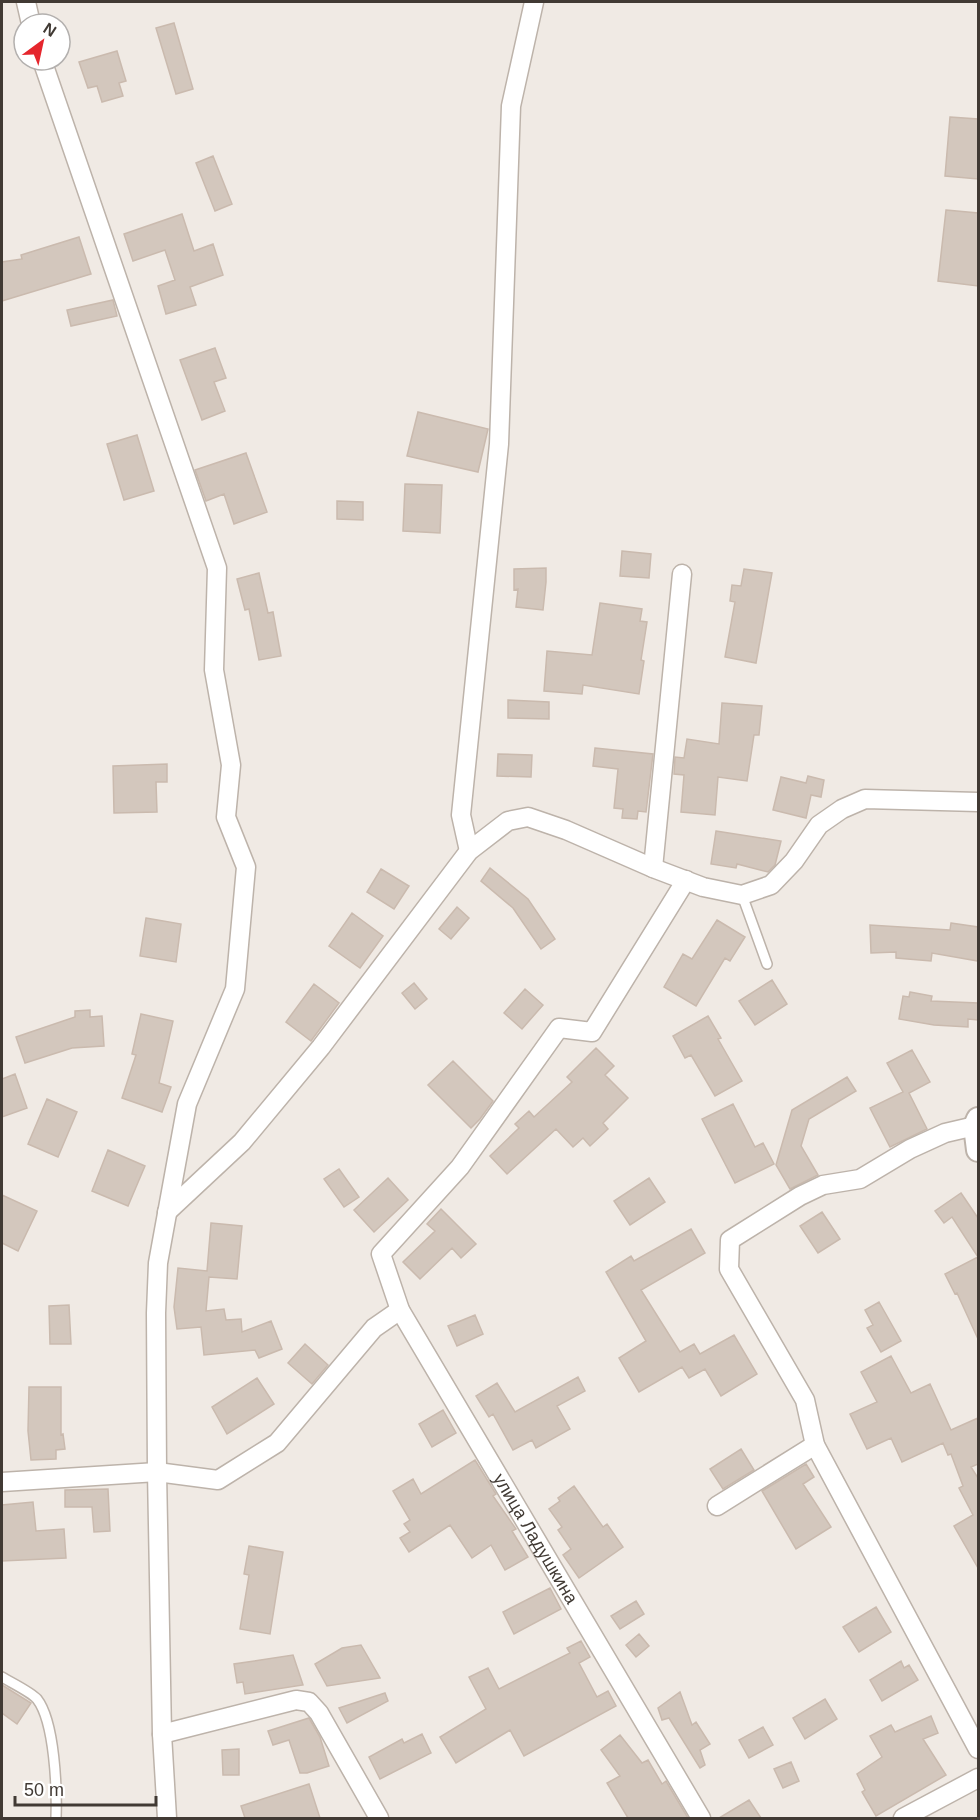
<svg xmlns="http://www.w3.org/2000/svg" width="980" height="1820" font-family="Arial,sans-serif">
<rect width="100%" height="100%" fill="#f0eae4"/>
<path fill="#d3c7bd" stroke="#cabaae" stroke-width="1.5" d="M174,23l19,66 -17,5 -20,-66z
M117,51l9,30 -7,2 4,13 -21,6 -5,-16 -9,2 -9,-26z
M950,117l28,2v60l-33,-3z
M213,156l19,48 -17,7 -19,-48z
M946,210l32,3v73l-40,-5z
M182,214l12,37 19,-7 10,31 -33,12 6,18 -30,9 -8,-28 17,-6 -10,-30 -32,11 -9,-27z
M79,237l12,37 -89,27v-39l20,-3 -1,-4z
M113,300l4,16 -46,10 -4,-16z
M215,348l11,30 -12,4 11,29 -23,9 -22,-60z
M418,412l70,17 -10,43 -71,-16z
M137,435l17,56 -30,9 -17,-56z
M246,453l21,59 -33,12 -10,-30 -18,7 -11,-31z
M405,484l37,1 -2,48 -37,-2z
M337,501l26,1v18l-26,-1z
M622,551l29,3 -2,24 -29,-2z
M546,568v14l-3,28 -27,-3 2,-18 -4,1v-21z
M744,569l28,4 -16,90 -31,-6 10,-55 -5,-1 2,-16 9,1z
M259,573l9,40 5,-1 8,44 -22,4 -10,-51 -4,1 -8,-31z
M600,603l42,6 -2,12 7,1 -6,38 3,1 -5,33 -56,-9 -1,9 -38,-3 3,-40 45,4z
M508,700l41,2v17l-41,-1z
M722,703l40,3 -3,29h-5l-7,46 -29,-4 -3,38 -34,-3 3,-37 -10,-1 1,-17 9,1 3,-19 32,5z
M595,748l58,6 -7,58 -8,-1 -1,8 -15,-1 1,-9 -9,-1 4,-39 -25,-3z
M498,754l34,1 -1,22 -34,-1z
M167,764v18h-11l1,30 -43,1 -1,-47z
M808,776l16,4 -3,17 -10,-2 -5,23 -33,-8 8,-33 25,6z
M716,831l65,10 -6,24 -7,7 -31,-8 -1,4 -25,-4z
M490,868l38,31 27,40 -14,10 -28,-41 -32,-27z
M381,869l28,17 -15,23 -27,-17z
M457,907l12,11 -18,21 -12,-10z
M352,913l31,23 -23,32 -31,-22z
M146,918l35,6 -5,38 -36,-6z
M717,920l28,17 -15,24 -5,-3 -29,48 -32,-19 19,-33 9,5z
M951,923l27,4v34l-46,-8 -1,8 -35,-3v-6l-25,1 -1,-28 80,5z
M772,980l15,24 -32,21 -16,-24z
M414,983l13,16 -12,10 -13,-16z
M314,984l25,19 -28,38 -25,-19z
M525,989l18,16 -21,24 -18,-16z
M910,992l22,4 -1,5 47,2v17l-10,-1v8l-34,-2 -35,-6 4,-23 6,1z
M90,1010v7l12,-1 2,30 -32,2 -47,15 -9,-26 59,-20v-6z
M141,1014l32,7 -14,62 12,4 -9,25 -40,-14 14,-43 -4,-1z
M708,1016l13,22 -3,1 24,42 -27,15 -24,-41 -6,3 -12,-22z
M596,1048l18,18 -9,9 23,23 -25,25 5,6 -18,17 -7,-8 -10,9 -17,-18 -49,45 -17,-18 29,-28 -4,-4 14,-13 5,6 38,-35 -5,-5z
M912,1050l18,32 -21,11 18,36 -37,18 -20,-39 33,-16 -16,-29z
M453,1061l40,40 -13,18 -9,9 -43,-43z
M15,1074l12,34 -25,9v-38z
M847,1077l9,14 -47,28 -8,27 17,29 -28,14 -14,-24 16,-55z
M47,1099l30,13 -19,45 -30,-13z
M733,1104l22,43 8,-4 11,21 -39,19 -33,-64z
M108,1150l37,16 -17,40 -36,-15z
M339,1169l20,28 -15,10 -20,-28z
M388,1178l20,22 -34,32 -20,-22z
M649,1178l16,24 -35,23 -16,-24z
M961,1193l17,25v121l-21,-46 -2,1 -10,-20 33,-17 -26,-40 -8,6 -9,-12z
M2,1195l35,16 -19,40 -16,-8z
M441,1209l35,35 -15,14 -9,-10 -32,31 -17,-17 32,-31 -8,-7z
M822,1212l18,27 -22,14 -18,-27z
M211,1223l31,3 -5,53 -28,-2 -3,34 18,-2 2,11 15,-1 1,13 29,-11 11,28 -23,9 -4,-8 -51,5 -3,-28 -24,2 -3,-22 4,-39 29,3z
M691,1229l14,24 -64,37 39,62 14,-8 6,10 34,-19 23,39 -36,22 -16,-27 -16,9 -7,-11 -43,25 -20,-34 27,-17 -40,-69 25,-16 3,5z
M879,1302l22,39 -20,11 -14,-24 6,-3 -8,-15z
M69,1305l2,39h-21l-1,-38z
M475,1315l8,19 -26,12 -9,-20z
M305,1344l23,21 -16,19 -24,-21z
M891,1356l20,37 19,-9 21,46 27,-12v46l-7,3 7,11v90l-24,-42 19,-11 -14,-27 4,-2 -12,-32 -3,1 -5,-12 -41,19 -11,-24 -24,11 -17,-35 27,-12 -16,-30z
M578,1377l7,14 -28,15 13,23 -34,19 -4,-8 -19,10 -20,-36 -4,3 -13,-21 21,-13 18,29z
M257,1378l17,26 -47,30 -15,-27z
M29,1387h32v48l2,-1 2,15 -9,1v9l-25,1 -3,-29z
M443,1410l13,23 -24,14 -13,-23z
M741,1449l13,21 -31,19 -13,-20z
M475,1460l21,34 -3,2 23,33 -4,2 16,26 -23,13 -14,-25 -19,13 -22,-33 -41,27 -9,-14 10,-6 -6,-8 6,-4 -17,-29 20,-12 8,15z
M806,1464l8,13 -11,7 28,43 -35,22 -34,-58z
M574,1486l29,41 4,-3 16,23 -44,31 -16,-23 8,-6 -13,-19 4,-3 -13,-18 11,-8 -2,-3z
M108,1489l2,42 -16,1 -2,-25h-27v-17z
M33,1502l3,29 28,-2 2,29 -64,3v-56z
M249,1546l34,6 -13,82 -30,-5 9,-54 -5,-1z
M550,1588l11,21 -47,25 -11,-22z
M636,1601l8,13 -24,15 -9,-13z
M876,1607l15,25 -32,20 -16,-25z
M639,1634l10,12 -13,11 -10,-12z
M581,1641l9,16 -11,6 18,34 11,-6 8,15 -92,50 -14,-26 -54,33 -16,-26 46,-28 -17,-32 19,-9 11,21 71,-36 -3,-5z
M361,1645l19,33 -53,8 -12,-22 27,-16z
M293,1655l10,30 -58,9 -2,-12 -6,1 -3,-19z
M901,1661l3,7 5,-3 9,15 -36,21 -12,-21z
M2,1685l29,18 -14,21 -15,-11z
M680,1692l12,33 4,-3 14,22 -10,6 5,15 -5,3 -31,-50 -7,2 -4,-12z
M385,1693l3,8 -41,22 -8,-15z
M825,1699l12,20 -32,20 -12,-21z
M931,1716l7,17 -15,6 23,36 -70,41 -14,-24 3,-2 -8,-16 25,-17 -12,-21 21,-11 4,7z
M309,1718l11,19 9,29 -22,7h-7l-11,-33 -16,5 -5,-14z
M763,1727l10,18 -24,13 -10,-18z
M422,1734l9,19 -51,26 -11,-22 33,-18 2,4z
M620,1735l22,28 6,-3 14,24 4,-3 22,37h-60l-21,-35 13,-7 -19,-26z
M239,1749v26h-16l-1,-25z
M791,1762l8,19 -16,7 -9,-19z
M309,1784l11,34h-75l-4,-12z
M749,1800l12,18h-42z"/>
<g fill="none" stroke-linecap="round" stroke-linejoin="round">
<defs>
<path id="service" d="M742,895l25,69
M2,1677c8,5 29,15 35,22 18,23 20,91 19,119"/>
<g id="minor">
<path d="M26,2l5,22"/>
<path d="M42,60l175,508 -3,102 17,95 -5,52 20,50 -11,122 -48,115 -29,159 -2,50 1,159 5,262 5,84"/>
<path d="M469,851l-8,-36 38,-371 12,-338 23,-104"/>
<path d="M653,868l29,-294"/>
<path id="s1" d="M686,880l-94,152 -33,-4 -99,139 -79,87 19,56 301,508"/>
<path d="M975,1126l-30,7 -35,16 -50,30 -37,6 -23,11 -70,44 -1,29 76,131 10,45 163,304"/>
<path d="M167,1212l75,-70 79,-95 148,-196 39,-30 20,-4 38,13 87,38 50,19 39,8 29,-10 23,-24 25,-36 23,-16 23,-10 113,3"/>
<path d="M2,1482l155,-10 61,8 59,-37 97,-115 26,-18"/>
<path d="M717,1506l98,-61"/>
<path d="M162,1734l134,-34 13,2 10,11 60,105"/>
<path d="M903,1818l75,-40"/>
</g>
<path id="tertiary" d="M978,1119l-3,7 3,24"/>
</defs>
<use href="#service" stroke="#bdb3aa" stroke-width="12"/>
<use href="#minor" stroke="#bdb3aa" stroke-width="21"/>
<use href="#tertiary" stroke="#bdb3aa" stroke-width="26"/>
<use href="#service" stroke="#fff" stroke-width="9"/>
<use href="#minor" stroke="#fff" stroke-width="18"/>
<use href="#tertiary" stroke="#fff" stroke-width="22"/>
</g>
<g text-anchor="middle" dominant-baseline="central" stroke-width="5" stroke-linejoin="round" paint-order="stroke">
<g font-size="18" fill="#413a34" stroke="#fff">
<text stroke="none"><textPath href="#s1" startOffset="825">улица Ладушкина</textPath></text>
</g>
</g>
<rect width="980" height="1820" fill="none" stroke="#413a34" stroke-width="6"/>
<g transform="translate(42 42) rotate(33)"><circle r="28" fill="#ffffff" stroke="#b3b0ae" stroke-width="1.5"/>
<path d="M0-4.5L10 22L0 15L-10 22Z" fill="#e5262d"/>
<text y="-9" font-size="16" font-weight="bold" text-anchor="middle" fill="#413a34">N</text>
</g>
<path d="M15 1796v9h141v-9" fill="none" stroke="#413a34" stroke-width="3"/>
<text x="24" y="1796" font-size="18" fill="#413a34" stroke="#ffffff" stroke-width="4.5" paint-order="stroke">50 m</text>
</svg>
